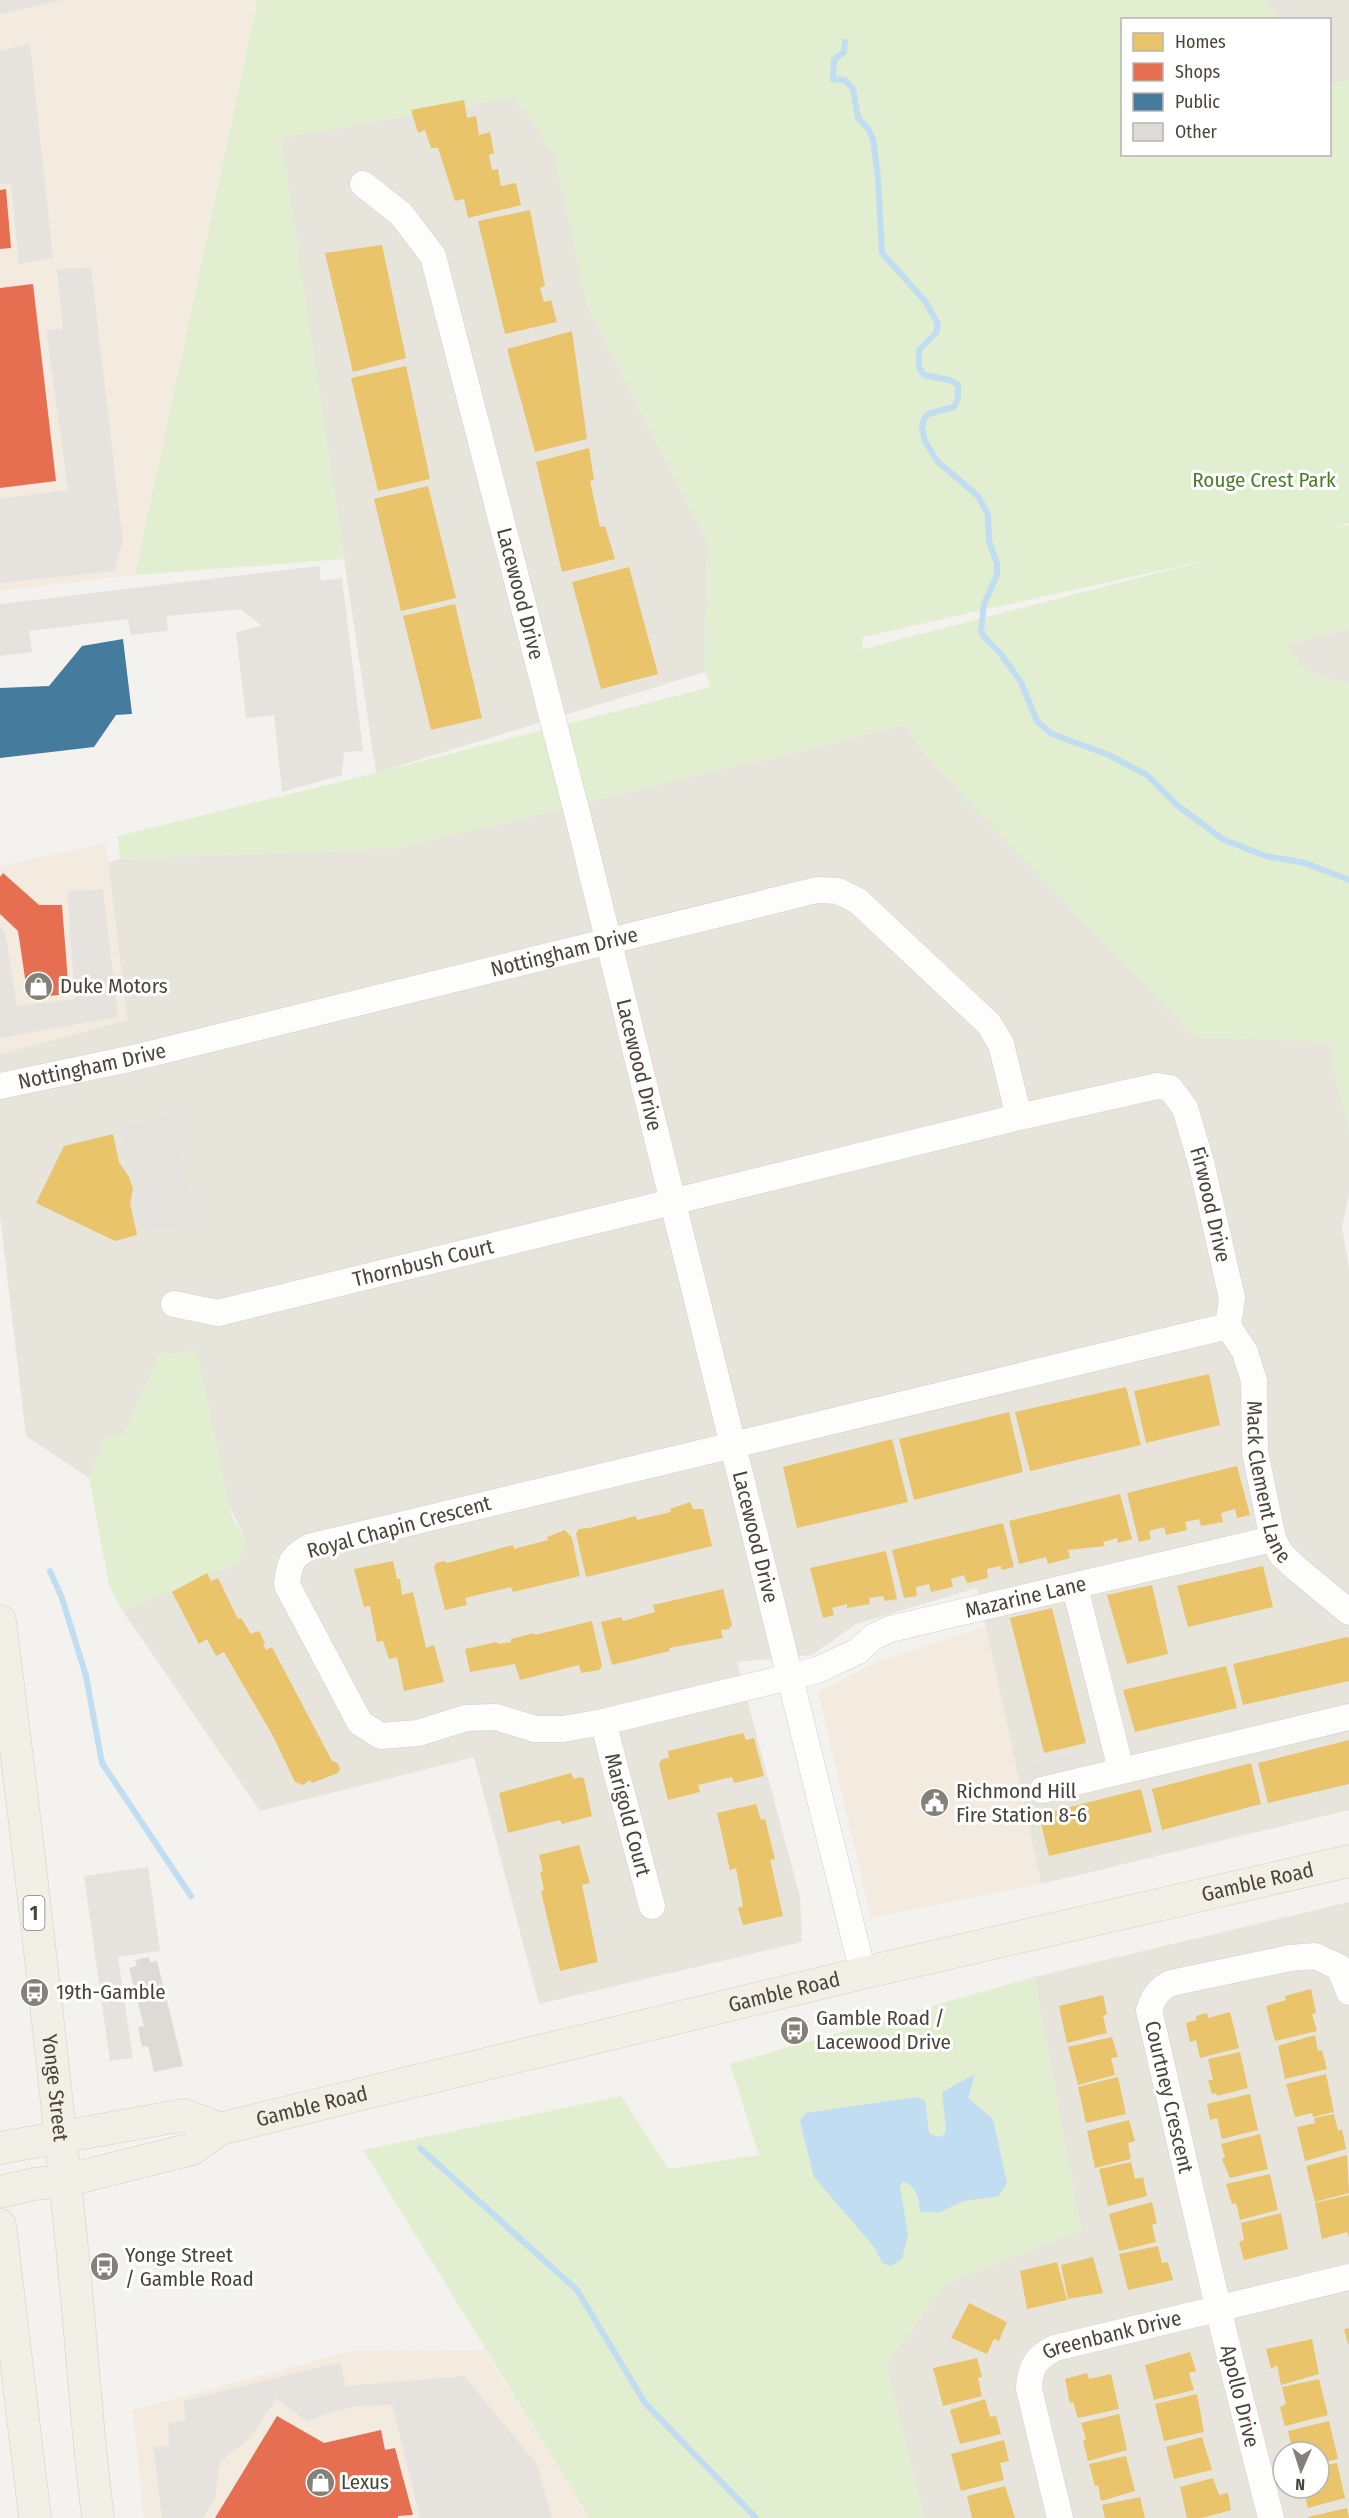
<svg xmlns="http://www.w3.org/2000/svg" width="1349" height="2518" font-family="'Fira Sans Condensed',sans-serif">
<rect width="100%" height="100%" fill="#f4f2ee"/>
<path fill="#e7e4dc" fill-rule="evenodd" d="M1266,0h83v80l-19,4v-64l-52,-1z
M514,97l40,56 34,154 119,234 -2,131 -329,101 -95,-635z
M1349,629v56l-44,-14 -17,-27z
M906,725l21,33 268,279 134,5 20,91v61l-7,33 7,42v541l-308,74 -64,-296 -121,36 -44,31 -75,7 63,235 2,45 -263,62 -65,-247 -214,54 -138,-201 116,-47 8,-21 -86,-188 -36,80 -19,3 -16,41 -63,-42 -26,-220v-162l127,-34 -19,-157 12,-4 279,-11z
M1349,1902v616h-425l-38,-153 59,-81 136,-54 -47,-253zM1283,2452h36v36h-36z"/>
<path fill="#f3ebdf" d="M0,0h255l1,8 -121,567 -135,16z
M106,843l21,177 -127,34v-188z
M986,1626l55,258 -170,34 -53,-226 59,-30z
M485,2350l105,168h-446l-11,-108 218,-59z"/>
<path fill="#e1eecf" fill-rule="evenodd" d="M256,0h1010l12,19 -156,1v134h208v-70l19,-4v443l-21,6 21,-4v104l-61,15 17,27 44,14v448l-20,-91 -134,-5 -268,-279 -21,-33 -507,123 -279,11 -2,-23 258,-63 335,-86 -6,-15 2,-131 -119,-234 -34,-154 -40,-56 -233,41 64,421 -210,16 121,-567zM1220,557l-357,92 -1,-1 1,-11z
M197,1351l35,166 14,25 -8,21 -116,47 -13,-25 -20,-107 16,-41 19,-3 36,-80z
M1034,1977l47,253 -136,54 -59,81 38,153h-334l-227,-368 258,-54 48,73 90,-14 -29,-91z"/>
<path fill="#e6e3df" d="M0,0h63l-63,14z
M30,44l23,214 -34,6 -8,-80h-11v-133z
M91,268l32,274 -9,29 -114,12v-84l68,-9 -22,-161h17l-6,-60z
M319,566l2,15 21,-3 21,173 -19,1 -2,23 -60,17 -8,-77 -28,3 -10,-86 26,-6 -21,-17 -74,7 1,15 -37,4 -3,-16 -99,12 3,21 -32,4v-52z
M103,889l15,128 -118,21v-111l5,4 12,75 58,-7 -8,-108z
M173,1116l25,104 -54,13 -25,-105z
M1288,1576l38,31 -11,13 -38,-31z
M1081,1752l4,17 -51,13 -4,-17z
M148,1867l12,84 -42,6 15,101 -23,3 -26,-185z
M341,2362l4,24 119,-10 73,88 15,54h-132l-28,-113 -35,1 -37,10 -12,6 -32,-23 -27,40 -29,23 -5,35 -12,21h-41l-9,-71 16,-1 -1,-22 18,-4 -3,-19z"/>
<path fill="#c0ddf1" d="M975,2074l-7,24 25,21 14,64 -8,13 -35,5 -24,11h-20c-1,-15 -3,-25 -17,-31l-3,5 8,49 -6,24 -11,7 -9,-3 -7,-15 -61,-71 -14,-56 6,-8 111,-16 8,4 4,32 9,4 6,-2 2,-6 -4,-37z"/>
<path fill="#e9c46a" d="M464,100l3,18 9,-2 3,19 11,-3 4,21 -5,2 3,15 6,-1 3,17 15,-3 5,22 -53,13 -4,-19 -9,2 -17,-53h-7l-6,-18 -7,3 -7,-23z
M530,210l15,76 -5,2 4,14 7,-2 6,22 -52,12 -27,-113z
M382,245l24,113 -53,14 -28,-119z
M572,331l15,108 -52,13 -28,-103z
M406,366l24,113 -52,12 -27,-113z
M589,448l5,32 -4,1 10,46 5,-1 10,33 -53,13 -26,-110z
M428,486l28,112 -55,13 -27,-112z
M629,567l29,107 -57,15 -29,-107z
M455,604l27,114 -51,12 -28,-114z
M113,1134l6,28 10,15 4,12 -3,14 7,32 -22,6 -79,-38 28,-57z
M1209,1374l11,51 -74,18 -12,-52z
M1126,1387l15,58 -111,26 -15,-59z
M1009,1412l14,60 -109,28 -15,-61z
M892,1439l16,63 -111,26 -14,-61z
M1237,1466l13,49 -13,3 -2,-9 -14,4 2,9 -22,4 -2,-7 -14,3 2,8 -21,5 -2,-8 -15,4 2,8 -12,3 -12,-49z
M1120,1494l12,45 -14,4 -1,-5 -14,4 2,4 -37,4 2,8 -22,6 -2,-7 -27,7 -10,-43z
M690,1502l3,7h10l9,37 -126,31 -10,-43 3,-5 10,-1 47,-12 1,4 34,-8 -1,-3z
M1003,1523l11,44 -12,3 -1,-4 -14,3 1,9 -21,5 -3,-8 -13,4 2,8 -22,5 -2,-8 -13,3 1,9 -13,2 -12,-48z
M565,1530l7,8 8,38 -67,16 -2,-5 -46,11 2,7 -22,5 -11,-43 2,-4 8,-2 3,2 66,-18 1,4 34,-9 -1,-3z
M886,1551l11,48 -12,2 -2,-5 -14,2 1,6 -23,4v-4l-15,4 2,7 -11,3 -13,-50z
M393,1561l4,18h3l2,16 11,-3 13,56 8,-3 10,37 -40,9 -7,-34 -8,2 -6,-18 -6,1 -7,-36 -6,1 -10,-38z
M1263,1566l10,41 -85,20 -11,-41z
M207,1573l4,8 7,-3 20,41 3,-1 10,16 8,-3 6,12 -2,1 3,6 6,-3 60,114 6,2 2,6 -2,4 -26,10 -2,-3 -7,5 -8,-3 -22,-46 -49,-84 -8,4 -9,-17 -8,5 -27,-52z
M1152,1585l16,69 -41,10 -20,-69z
M723,1589l9,36 -3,4 -8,1 2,8 -54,10 1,3 -58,14 -11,-43 20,-5 2,4 32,-9 -2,-7z
M1052,1608l34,135 -42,10 -34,-135z
M592,1621l10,45 -3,4 -18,3 -2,-8 -59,15 -5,-16 -45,8 -5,-23 32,-7 1,2 13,-2v-3l23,-6 1,2z
M1347,1637l2,1v43l-106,24 -10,-41z
M1226,1666l11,42 -102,24 -12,-42z
M743,1733l3,7 8,-2 10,38 -30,7 -2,-6 -34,8 2,7 -32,8 -9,-36 3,-5 7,-1 -1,-7z
M1349,1740v44l-81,19 -10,-40z
M1251,1763l10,41 -99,26 -10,-41z
M571,1773l3,6 7,-2 3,2 8,37 -30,8 -2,-4 -52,13 -9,-40z
M1141,1789l11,43 -103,24 -10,-41z
M756,1804l5,16 4,-1 10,40 -5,1 13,56 -40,9 -5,-17 5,-2 -7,-38 -6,2 -13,-57z
M579,1845l11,38 -8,2 16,77 -38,9 -19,-79 3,-3 -4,-17 3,-1 -4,-16z
M1311,1989l5,24 -4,1 5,17 -42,10 -9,-35 20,-6 -1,-4z
M1103,1995l4,19 -4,2 4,17 -40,10 -8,-37z
M1230,2012l9,36 -39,10 -4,-18 -6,2 -4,-19 11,-3 -1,-4 11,-3 1,5z
M1315,2035l3,16 4,-1 5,19 -42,10 -7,-33z
M1112,2037l6,20 -7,1 4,17 -37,10 -10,-38z
M1240,2052l8,36 -31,8 -1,-3 -4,1 -4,-14h5l-5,-21z
M1326,2074l8,38 -21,5 -1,-4 -17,4 -9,-33z
M1118,2077l8,37 -40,9 -8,-36z
M1250,2094l8,36 -36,9 -5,-21 -7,2 -3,-16z
M1334,2114l4,17 4,-2 4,20 -41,12 -8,-34 18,-4 -1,-5z
M1129,2120l6,21 -7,2 3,16 -36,9 -8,-37z
M1260,2134l8,35 -38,9 -8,-19 3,-2 -4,-13z
M1347,2155l2,38 -34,9 -9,-36z
M1131,2162l4,17 8,-2 4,19 -39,10 -9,-37z
M1270,2174l8,36 -38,10 -4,-17 -4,1 -6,-20z
M1349,2195v42l-2,-5 -25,7 -7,-36z
M1152,2202l5,21 -5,2 4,17 -37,9 -10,-37z
M1281,2213l7,36 -44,11 -5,-18 5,-2 -3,-17z
M1158,2246l4,17 6,-1 5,18 -45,10 -9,-36z
M1093,2257l10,36 -35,6 -7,-34z
M1057,2262l10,38 -40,9 -7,-38z
M969,2303l38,19 -8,19 -5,-2 -7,15 -36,-16z
M1349,2328v16h-1l-4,-15z
M1312,2339l7,35 -38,11 -4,-20 -6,4 -5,-20z
M1190,2352l6,19 -7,2 5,17 -40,10 -9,-35z
M977,2358l5,19 -4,1 4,18 -39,10 -10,-38z
M1087,2373l2,6 22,-5 8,35 -41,9 -5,-16 -3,1 -5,-24z
M1319,2379l9,36 -43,11 -5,-19 6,-3 -4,-17z
M1197,2394l7,38 -40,9 -9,-37z
M985,2399l5,18 6,-1 5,18 -41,10 -10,-34z
M1119,2414l8,36 -39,11 -5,-20 3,-2 -5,-16z
M1329,2421l9,38 -19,4v-11h-26l-5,-21z
M1202,2437l10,33 -38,9 -8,-32z
M1004,2440l5,21 -9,2 4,17 -43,11 -10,-37z
M1126,2456l9,35 -34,10 -3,-16 -3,1 -6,-22z
M1337,2463l8,35 -37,10 -5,-20h16v-22z
M1213,2478l6,17 9,-2 3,17 -29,8h-15l-7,-31z
M1005,2486l10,32h-43l-5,-22z
M1140,2497l5,21h-40l-3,-13z
M1347,2508l2,10h-41v-1z"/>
<path fill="#e76f51" d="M6,189l5,59 -11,1v-59z
M33,284l23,197 -56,7v-200z
M3,873l36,32h23l7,89 -41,4 -10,-67 -18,-17v-37z
M277,2416l47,27 57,-13 4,20 10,-2 18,67 -15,1v2h-183z"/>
<path fill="#457b9d" d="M123,639l9,75 -16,1 -22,32 -94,11v-70l49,-2 33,-40z"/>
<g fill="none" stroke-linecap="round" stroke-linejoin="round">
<path stroke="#c0ddf1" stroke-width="6" d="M845,42l-1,10 -10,8 -1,19 12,1 8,9 5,29 11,12 4,9 5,38 4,76 43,48 13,23 -2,9 -17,17v17l5,8 26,5 8,5v13l-4,9 -26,7 -4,5 -2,9 3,13 12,20 41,35 10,19 1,26 8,23v11l-13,29 -3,27 3,6 16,16 21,29 16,39 15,13 57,21 38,20 31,31 46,34 42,16 39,7 44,17
M50,1571l12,27 24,78 16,87 89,133
M420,2148l157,142 68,113 111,115"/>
</g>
<path fill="#dedbd6" d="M149,1957l1,5 7,-1 26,105 -29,6 -6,-26 -6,1 -4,-20 6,-1 -15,-58 8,-2 -2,-6z"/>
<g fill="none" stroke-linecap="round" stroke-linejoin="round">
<defs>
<g id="minor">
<path id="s1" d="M363,184l38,30 32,42 144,557 286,1160"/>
<path id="s2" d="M0,1086l129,-27 688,-169 21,1 20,10 131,123 12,20 18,73"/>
<path id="s3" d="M174,1304l44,9 801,-196 138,-31 13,2 15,20 16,54 31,136 -4,28 -919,221c-19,11 -20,17 -22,38l73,138 21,13 37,-3 48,-15 30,-1 39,12h28l40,-7 215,-52 40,-19 15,-14 17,-8 383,-90"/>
<path id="s4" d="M1228,1326l17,26 9,29 1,71 18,87 8,15 16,15 52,43"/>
<path d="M1075,1587l46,183"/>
<path id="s5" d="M603,1722l49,184"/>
<path d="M1042,1790l307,-73"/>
<path id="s6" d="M1060,2518l-31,-129c1,-22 6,-31 26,-41l294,-71"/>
<path d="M1271,2518l-46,-181 -76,-327c4,-12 9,-21 22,-27l119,-25 25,-2 24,11 10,25"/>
</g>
<g id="major">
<path id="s7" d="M0,1621c26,205 50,411 71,617 10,93 15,187 27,280"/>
<path d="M0,2148l184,-33 36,14"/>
<path id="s8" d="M0,2192l34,-8 30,-3 128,-32 28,-20 121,-30 522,-126 486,-112"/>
<path d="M0,2225l35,293"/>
</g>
</defs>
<use href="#minor" stroke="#d2d0cb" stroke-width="27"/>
<use href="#major" stroke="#d6cebb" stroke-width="33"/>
<use href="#minor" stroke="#fdfdfc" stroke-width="26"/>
<use href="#major" stroke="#f2efe6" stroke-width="32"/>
</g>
<defs>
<symbol id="shop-disc" viewBox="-11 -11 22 22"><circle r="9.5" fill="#868178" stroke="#fff"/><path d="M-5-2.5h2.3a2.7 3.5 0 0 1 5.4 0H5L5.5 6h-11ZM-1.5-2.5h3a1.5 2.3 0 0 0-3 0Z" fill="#fff"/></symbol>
<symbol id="civic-disc" viewBox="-11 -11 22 22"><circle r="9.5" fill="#868178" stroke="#fff"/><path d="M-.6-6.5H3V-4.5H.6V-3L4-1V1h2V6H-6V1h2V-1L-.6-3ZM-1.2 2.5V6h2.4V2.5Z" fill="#fff"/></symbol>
<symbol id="bus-disc" viewBox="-11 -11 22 22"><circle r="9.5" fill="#868178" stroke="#fff"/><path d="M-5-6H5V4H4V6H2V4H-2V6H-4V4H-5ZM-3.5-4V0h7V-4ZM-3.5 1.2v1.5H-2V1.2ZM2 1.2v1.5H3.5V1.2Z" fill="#fff"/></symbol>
</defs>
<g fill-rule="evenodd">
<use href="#shop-disc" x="22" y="970" width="33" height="33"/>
<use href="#civic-disc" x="918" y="1786" width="33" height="33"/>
<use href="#bus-disc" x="18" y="1976" width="33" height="33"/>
<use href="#bus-disc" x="778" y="2014" width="33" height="33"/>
<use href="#bus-disc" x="88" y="2250" width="33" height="33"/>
<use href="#shop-disc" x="304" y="2466" width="33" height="33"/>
</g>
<g text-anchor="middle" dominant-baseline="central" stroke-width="6" stroke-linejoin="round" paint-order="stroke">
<rect fill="#fff" stroke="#817c74" stroke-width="1.5" x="23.5" y="1896" width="21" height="34" rx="4.5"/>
<g font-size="20" font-weight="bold" fill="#4b4439">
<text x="34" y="1913">1</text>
</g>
<g font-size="21" fill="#4a7f2a" stroke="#fff">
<text x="1264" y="480">Rouge Crest Park</text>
</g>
<g font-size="21" fill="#4b4439" stroke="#fff">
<text stroke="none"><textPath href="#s1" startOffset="450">Lacewood Drive</textPath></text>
<text stroke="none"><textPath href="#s2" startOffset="580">Nottingham Drive</textPath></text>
<text stroke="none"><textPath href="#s1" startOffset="936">Lacewood Drive</textPath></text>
<text stroke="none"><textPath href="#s2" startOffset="94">Nottingham Drive</textPath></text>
<text stroke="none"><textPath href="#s3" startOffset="1149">Firwood Drive</textPath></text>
<text stroke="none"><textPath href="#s3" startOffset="256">Thornbush Court</textPath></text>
<text stroke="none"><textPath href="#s4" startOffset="164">Mack Clement Lane</textPath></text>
<text transform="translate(399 1527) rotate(-15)">Royal Chapin Crescent</text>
<text stroke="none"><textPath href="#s1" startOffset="1422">Lacewood Drive</textPath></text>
<text stroke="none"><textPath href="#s3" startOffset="3117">Mazarine Lane</textPath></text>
<text stroke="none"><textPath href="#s5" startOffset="96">Marigold Court</textPath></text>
<text stroke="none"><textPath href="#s8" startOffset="1298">Gamble Road</textPath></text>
<text stroke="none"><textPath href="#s8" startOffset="812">Gamble Road</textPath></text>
<text stroke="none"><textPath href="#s7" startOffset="470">Yonge Street</textPath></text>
<text transform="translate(1169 2097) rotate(77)">Courtney Crescent</text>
<text stroke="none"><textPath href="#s8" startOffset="326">Gamble Road</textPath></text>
<text stroke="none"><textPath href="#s6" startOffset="243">Greenbank Drive</textPath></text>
<text transform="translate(1240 2396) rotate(76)">Apollo Drive</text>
</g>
<g font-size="21" fill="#4b4439" stroke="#fff" text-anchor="start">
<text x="60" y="986">Duke Motors</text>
<text x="956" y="1791">Richmond Hill<tspan x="956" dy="24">Fire Station 8-6</tspan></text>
<text x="56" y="1992">19th-Gamble</text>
<text x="816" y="2018">Gamble Road /<tspan x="816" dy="24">Lacewood Drive</tspan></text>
<text x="125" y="2255">Yonge Street<tspan x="125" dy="24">/ Gamble Road</tspan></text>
<text x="341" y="2482">Lexus</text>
</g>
</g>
<rect x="1121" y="18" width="210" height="138" fill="#ffffff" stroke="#b7b4b0" stroke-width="1.5"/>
<rect x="1133" y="33" width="30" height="18" fill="#e9c46a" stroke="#b7b4b0" stroke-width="1.5"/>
<text x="1175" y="48" font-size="18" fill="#4b4439">Homes</text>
<rect x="1133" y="63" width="30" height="18" fill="#e76f51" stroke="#b7b4b0" stroke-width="1.5"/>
<text x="1175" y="78" font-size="18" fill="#4b4439">Shops</text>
<rect x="1133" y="93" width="30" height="18" fill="#457b9d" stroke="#b7b4b0" stroke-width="1.5"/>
<text x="1175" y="108" font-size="18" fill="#4b4439">Public</text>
<rect x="1133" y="123" width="30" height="18" fill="#dedbd6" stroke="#b7b4b0" stroke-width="1.5"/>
<text x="1175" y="138" font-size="18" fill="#4b4439">Other</text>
<g transform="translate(1301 2470) rotate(183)"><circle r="28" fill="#ffffff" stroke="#b7b4b0" stroke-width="1.5"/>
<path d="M0-4.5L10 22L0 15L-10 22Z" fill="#868178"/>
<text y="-9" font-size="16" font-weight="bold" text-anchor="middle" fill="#4b4439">N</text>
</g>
</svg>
